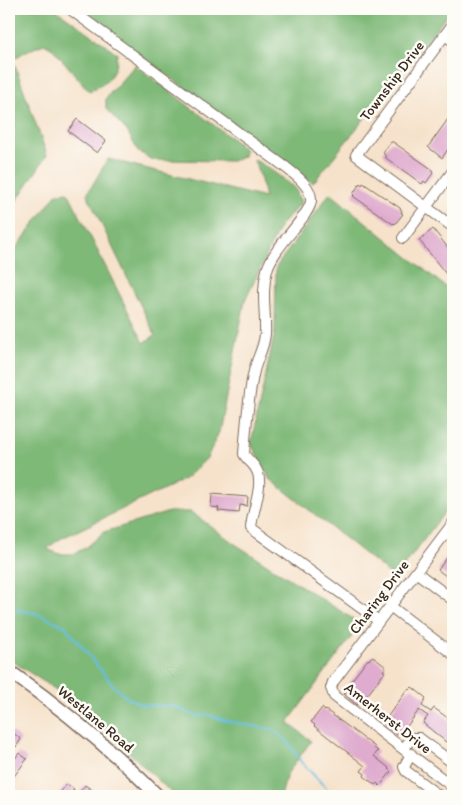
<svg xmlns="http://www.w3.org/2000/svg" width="462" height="805" font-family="Itim,sans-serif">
<rect width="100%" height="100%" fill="#fdfcf7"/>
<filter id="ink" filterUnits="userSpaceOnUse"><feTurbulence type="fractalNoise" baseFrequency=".02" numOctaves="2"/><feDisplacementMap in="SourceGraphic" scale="10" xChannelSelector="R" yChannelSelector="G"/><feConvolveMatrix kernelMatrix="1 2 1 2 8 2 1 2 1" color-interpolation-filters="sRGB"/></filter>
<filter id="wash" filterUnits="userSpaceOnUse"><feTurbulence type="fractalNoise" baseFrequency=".0096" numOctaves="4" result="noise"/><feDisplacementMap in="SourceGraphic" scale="20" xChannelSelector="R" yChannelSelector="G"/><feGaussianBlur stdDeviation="1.12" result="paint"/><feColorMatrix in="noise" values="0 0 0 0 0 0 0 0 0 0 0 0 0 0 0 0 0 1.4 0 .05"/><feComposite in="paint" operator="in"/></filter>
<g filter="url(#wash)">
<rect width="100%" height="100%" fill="#f6e2cb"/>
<path fill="#7fb978" stroke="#5d724b" d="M9,9h46l62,44c-1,21 -9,31 -28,38l-36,-42 -9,-5 -20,8 -11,8 34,95 -38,57z
M78,9h374l-139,174z
M135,65l105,80 5,5 -1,6 -12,5 -80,-1 -14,-9 -11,-20 -21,-22v-11z
M108,159l157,39 -4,-18 -7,-20c5,1 36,23 40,28 4,4 5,10 7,15l-21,23 -35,75 -26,131 -12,26 -20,20 -129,62 -11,9 12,5h14l14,-7 17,-15 65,-20h22l44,32 126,80 -73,98 23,19 -24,33 -6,22h-106l-97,-92 -69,-45v-401l48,-65 11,-1 76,151 11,-8 -68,-141z
M330,193l123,100v208l-58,77 -126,-100 -18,-35 24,-111 1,-65z"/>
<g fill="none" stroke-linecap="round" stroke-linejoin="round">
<path stroke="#65bfe2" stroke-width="2" d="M9,613l9,-3 20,4 27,12 48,59 13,12 17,8 29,1 24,10 12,-1 19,6 47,9 14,12 13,20 33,34"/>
</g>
<g id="blocks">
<path fill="#dfaccf" d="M453,112v30l-11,16 -14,-11z
M77,119l29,22 -9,12 -29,-22z
M391,142h2l40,28 -1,1 1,2 -7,10 -2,-2 -2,3 -36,-26 -3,-6z
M360,183l2,2 1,-2 37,25 2,3 -1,2 2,1 -8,10 -1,-1 -1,1 -40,-28 1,-1 -1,-1z
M433,229l20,25v23l-3,2 -31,-39z
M212,494l36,3 -1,9 -7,-1 -1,8 -21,-2 1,-3 -8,-1z
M453,549v18l-7,9 -8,-6z
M372,656l14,11 -3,4 2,1 -23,30 -2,-1 -3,4 -13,-11 3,-4 -2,-1 23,-30 1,1z
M412,687l14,11 -4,8 9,6 3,-4 15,11 -1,2 5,3v11l-7,7 -23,-19 5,-7 -9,-6 -17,23 -2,-2 -3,4 -13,-11 2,-3 -1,-1 23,-31 1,1z
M322,708l3,3 1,-1 49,37 -1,1 4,3 -4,5 15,12 -1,1 3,3 -11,14 -3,-3 -2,2 -11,-9 1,-2 -4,-3 4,-5 -51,-40 1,-1 -4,-3z
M9,730l12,9 -5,8 -7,-5z
M19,753l8,6 -18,24v-16z
M67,784l7,5 -5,7h-12z
M85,785l15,11h-16l-5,-3z"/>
</g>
</g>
<g filter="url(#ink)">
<use href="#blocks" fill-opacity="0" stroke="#7c6a5b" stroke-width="1"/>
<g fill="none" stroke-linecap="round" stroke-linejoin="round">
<defs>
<path id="minor" d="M70,9l214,157c10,8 28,20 27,35 -1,15 -38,46 -44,69 -6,22 -1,43 -2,64 -1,14 -8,24 -11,37 -6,25 -8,57 -10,83 3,6 9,9 12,15 9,14 -4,42 -5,59l128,93
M453,24l-97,131 97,72
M445,35l8,6
M403,238l50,-67
M453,523l-120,159 -2,6 3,8 119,91
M416,572l37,28
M390,606l63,48
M404,748l8,-10h7l34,25
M411,754l-7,13 2,4 33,25"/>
<path id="major" d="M9,671c54,38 103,79 149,125"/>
</defs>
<use href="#minor" stroke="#7c6a5b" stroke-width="12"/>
<use href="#major" stroke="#7c6a5b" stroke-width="15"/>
<use href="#minor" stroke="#fff" stroke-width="10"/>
<use href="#major" stroke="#fff" stroke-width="12"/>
</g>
</g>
<g text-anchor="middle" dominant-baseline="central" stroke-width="5" stroke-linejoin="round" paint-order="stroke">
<g font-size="15" fill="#3b2a1e" stroke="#fdfcf7">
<text transform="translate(392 81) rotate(-53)">Township Drive</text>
<text transform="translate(379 597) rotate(-53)">Charing Drive</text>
<text transform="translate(388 718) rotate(38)">Amerherst Drive</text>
<text transform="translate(96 719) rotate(40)">Westlane Road</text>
</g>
</g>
<rect width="462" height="805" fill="none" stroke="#fdfcf7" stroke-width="30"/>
</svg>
